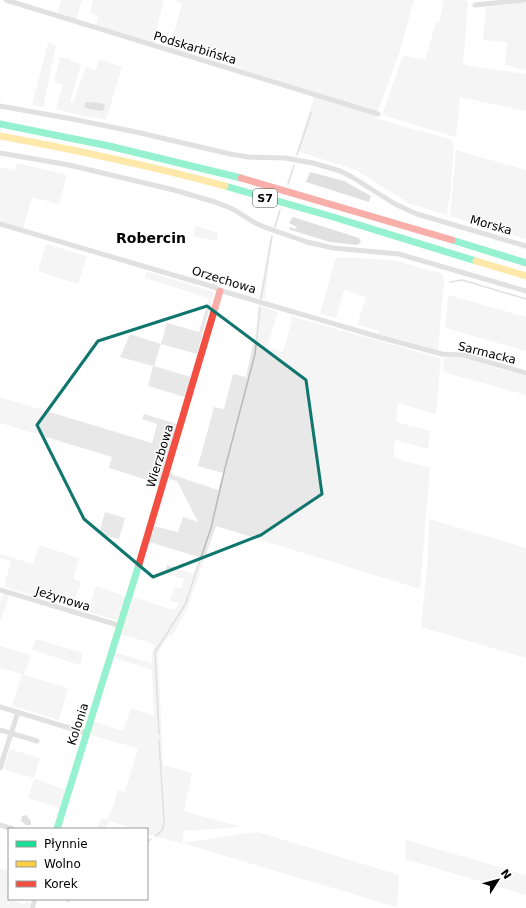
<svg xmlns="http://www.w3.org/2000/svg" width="526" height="908" font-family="'DejaVu Sans',sans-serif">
<rect width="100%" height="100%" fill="#fff"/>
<path fill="#e8e8e8" d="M61,0h21l-6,20 -19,-6z
M93,0h71l-11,43 -57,-18 2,-9 -8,-3z
M172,0h242l-15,54 -21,57 -3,1 -111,-34 -37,-15 -57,-15 12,-45z
M444,0h21l3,2 -5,62 5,2 58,8v37l-66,-14 -4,40 -74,-22 21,-60 22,5 11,-38 3,1z
M526,2v68l-12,-2 -2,-2 -7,-1 2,-23 -24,-2 3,-33z
M48,43l8,3 -13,61 -11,-2z
M60,57l11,2 -1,2 11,3 -11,38 3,1 13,-36 10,3 3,-11 23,8 -16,53 -23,-4 -27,-7 7,-24 -9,-3z
M314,97l62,19v2l32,10 42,11 4,6 -4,53 -3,9 1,8 -38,-11 -54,-34 -59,-19z
M456,150l70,20v69l-76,-23z
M17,163l50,12 -8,29 -27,-7 -9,32 -23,-8v-54l15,4z
M196,226l22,7 -2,8 -23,-5z
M270,239l3,1 -3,12 -5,47 -9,-3 4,-2z
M46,244l41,12 -9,28 -40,-13z
M336,257l57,3 50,14 1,7 -6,69 -61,-17 2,-2 -22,-6 9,-28 -22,-7 -8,28 -16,-4z
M146,271l68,21 -17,62 -36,-10 -7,22 37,11 -6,20 -37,-11 5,-20 -33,-9 10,-23 31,10 6,-21 32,9 10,-34 -64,-20z
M448,295l78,22v34l-81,-23z
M258,305l20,7 -11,35 16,5 9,-32 -2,-4 150,42 1,1 -5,55 -38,-11 -2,19 34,9 -2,18 -33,-9 -1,18 36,10 -10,121 -204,-63 -30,86 -14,24 -3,-1 -11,18 5,112 29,8 -8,38 57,16 -57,4 -2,12 76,-11 141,43 -2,32 -215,-64 -25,-6 -10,-4v-4h-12l-25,-8 -5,8h-8l4,-11 6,2 6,-13 5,-17 7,2 13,-44 -49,-13 4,-14 30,10 8,-23 23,8 -2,-46 -37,-12 2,-5 35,10v-10l3,-9 -35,-10 11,-37 43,13 6,-7 -10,-2 4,-14 7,2 3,-10 -19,-5 2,-9 26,9 6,-17 -50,-15 5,-16 24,6 5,-15 15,5 -21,-41 -9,-2 2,-9 3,5 45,15 5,-17 -25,-7 16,-59 10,2 9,-35 13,3 10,-47z
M455,356l71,20v19l-83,-23 1,-14z
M0,397l152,46 5,-19 -15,-5 2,-5 33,10 -17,60 -51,-16 3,-11 -112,-34z
M105,512l20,6 -6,21 -20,-5z
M429,519l97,29v110l-105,-31 7,-69z
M39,545l40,13 -6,21 8,3 -8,25 -69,-20 7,-26 -11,-3v-4l33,10z
M96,586l30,10 -7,25 -31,-9z
M5,593l4,2 -9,28v-20z
M36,639l47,14 -3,12 -48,-15z
M0,646l31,9 -7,20 44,13 -9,32 -47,-14 10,-32 -22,-6z
M10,749l30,9 -6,20 31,12 -5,18 -32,-10 6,-20 -31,-9z
M406,840l120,35v20l-121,-36z
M0,868l9,3v28l14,5 7,-3 -2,7h-28z"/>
<path fill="#bababa" d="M86,102l15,1 4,2 -2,6 -15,-2 -4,-3z
M310,172l34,9 27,15 -2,6 -63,-20z
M293,217l66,21 2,4 -4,3 -27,-3 -39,-12 -2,-1 1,-2 6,2 1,-2 -8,-4z
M26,815l5,6v4h-5l-5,-4 1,-5z"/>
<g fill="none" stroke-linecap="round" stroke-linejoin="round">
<path stroke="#bababa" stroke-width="1.5" d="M297,155l14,-42
M288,184l6,-19
M275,227l5,-17
M450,282l12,-2 64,19
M261,299l11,-63
M159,734l-4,-82 30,-47 26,-77 14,-60 30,-114 5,-46
M156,836l7,-7 1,-9 -5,-80
M147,842l4,-3
M67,902l4,-3"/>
<path stroke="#bdbdbd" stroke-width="5" d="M6,0l372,114
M475,5l49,-5
M0,106l72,13 64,13 94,22 18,3 37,1 28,5 27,8 12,6 43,27 22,10 109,32
M0,153l69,12 105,25 41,12 18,7 22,14 12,5 40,14 26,6 66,6 127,37
M0,224l214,63 6,4h2l157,46 63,17 21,1 63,18
M0,590l121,36
M0,707l86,26
M0,730l37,11
M0,768l18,-56
M0,825l13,4
M32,908l3,-9"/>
<path stroke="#16e098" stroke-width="7" d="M0,124l109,22 132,32
M225,186l105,30 146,45
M452,240l74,23
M57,829l82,-265"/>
<path stroke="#ffcf43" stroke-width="7" d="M0,136c76,14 151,30 225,50
M476,261l50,15"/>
<path stroke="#f24e42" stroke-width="7" d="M241,178l211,62
M139,564l81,-273"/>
</g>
<path d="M0 0H526V908H0ZM207,306l99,74 16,114 -61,41 -108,42 -69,-58 -47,-94 61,-84z" fill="#fff" fill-opacity=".55" fill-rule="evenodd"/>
<path fill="none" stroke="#0f766e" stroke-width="3" stroke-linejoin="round" d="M207,306l99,74 16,114 -61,41 -108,42 -69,-58 -47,-94 61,-84z"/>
<g text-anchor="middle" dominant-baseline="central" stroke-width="3" stroke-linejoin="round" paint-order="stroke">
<rect fill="#fff" stroke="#4c4c4c" stroke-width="1" x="253" y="189" width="24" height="18" rx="3"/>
<g font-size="11" font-weight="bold" fill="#000">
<text x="265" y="198">S7</text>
</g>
<g font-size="12" fill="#000" stroke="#fff">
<text transform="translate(195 48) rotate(17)">Podskarbińska</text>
<text transform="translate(491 225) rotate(16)">Morska</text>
<text transform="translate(224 280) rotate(17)">Orzechowa</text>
<text transform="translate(487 353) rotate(14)">Sarmacka</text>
<text transform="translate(160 456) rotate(-73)">Wierzbowa</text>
<text transform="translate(63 599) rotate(17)">Jeżynowa</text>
<text transform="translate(78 724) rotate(-72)">Kolonia</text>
</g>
<g font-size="14" font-weight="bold" fill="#000" stroke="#fff">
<text x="151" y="238">Robercin</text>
</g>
</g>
<rect x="8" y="828" width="140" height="72" fill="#ffffff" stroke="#999999"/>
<rect x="16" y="841" width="20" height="6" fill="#16e098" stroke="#999999"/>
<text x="44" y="848" font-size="12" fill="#000000">Płynnie</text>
<rect x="16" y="861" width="20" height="6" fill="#ffcf43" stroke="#999999"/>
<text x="44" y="868" font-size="12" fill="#000000">Wolno</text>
<rect x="16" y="881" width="20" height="6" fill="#f24e42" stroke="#999999"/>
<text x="44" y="888" font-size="12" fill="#000000">Korek</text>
<g transform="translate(498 880) rotate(54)" stroke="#ffffff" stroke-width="3" paint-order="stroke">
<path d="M0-3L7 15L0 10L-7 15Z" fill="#000000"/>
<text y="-6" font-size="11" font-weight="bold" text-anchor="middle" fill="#000000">N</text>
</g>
</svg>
